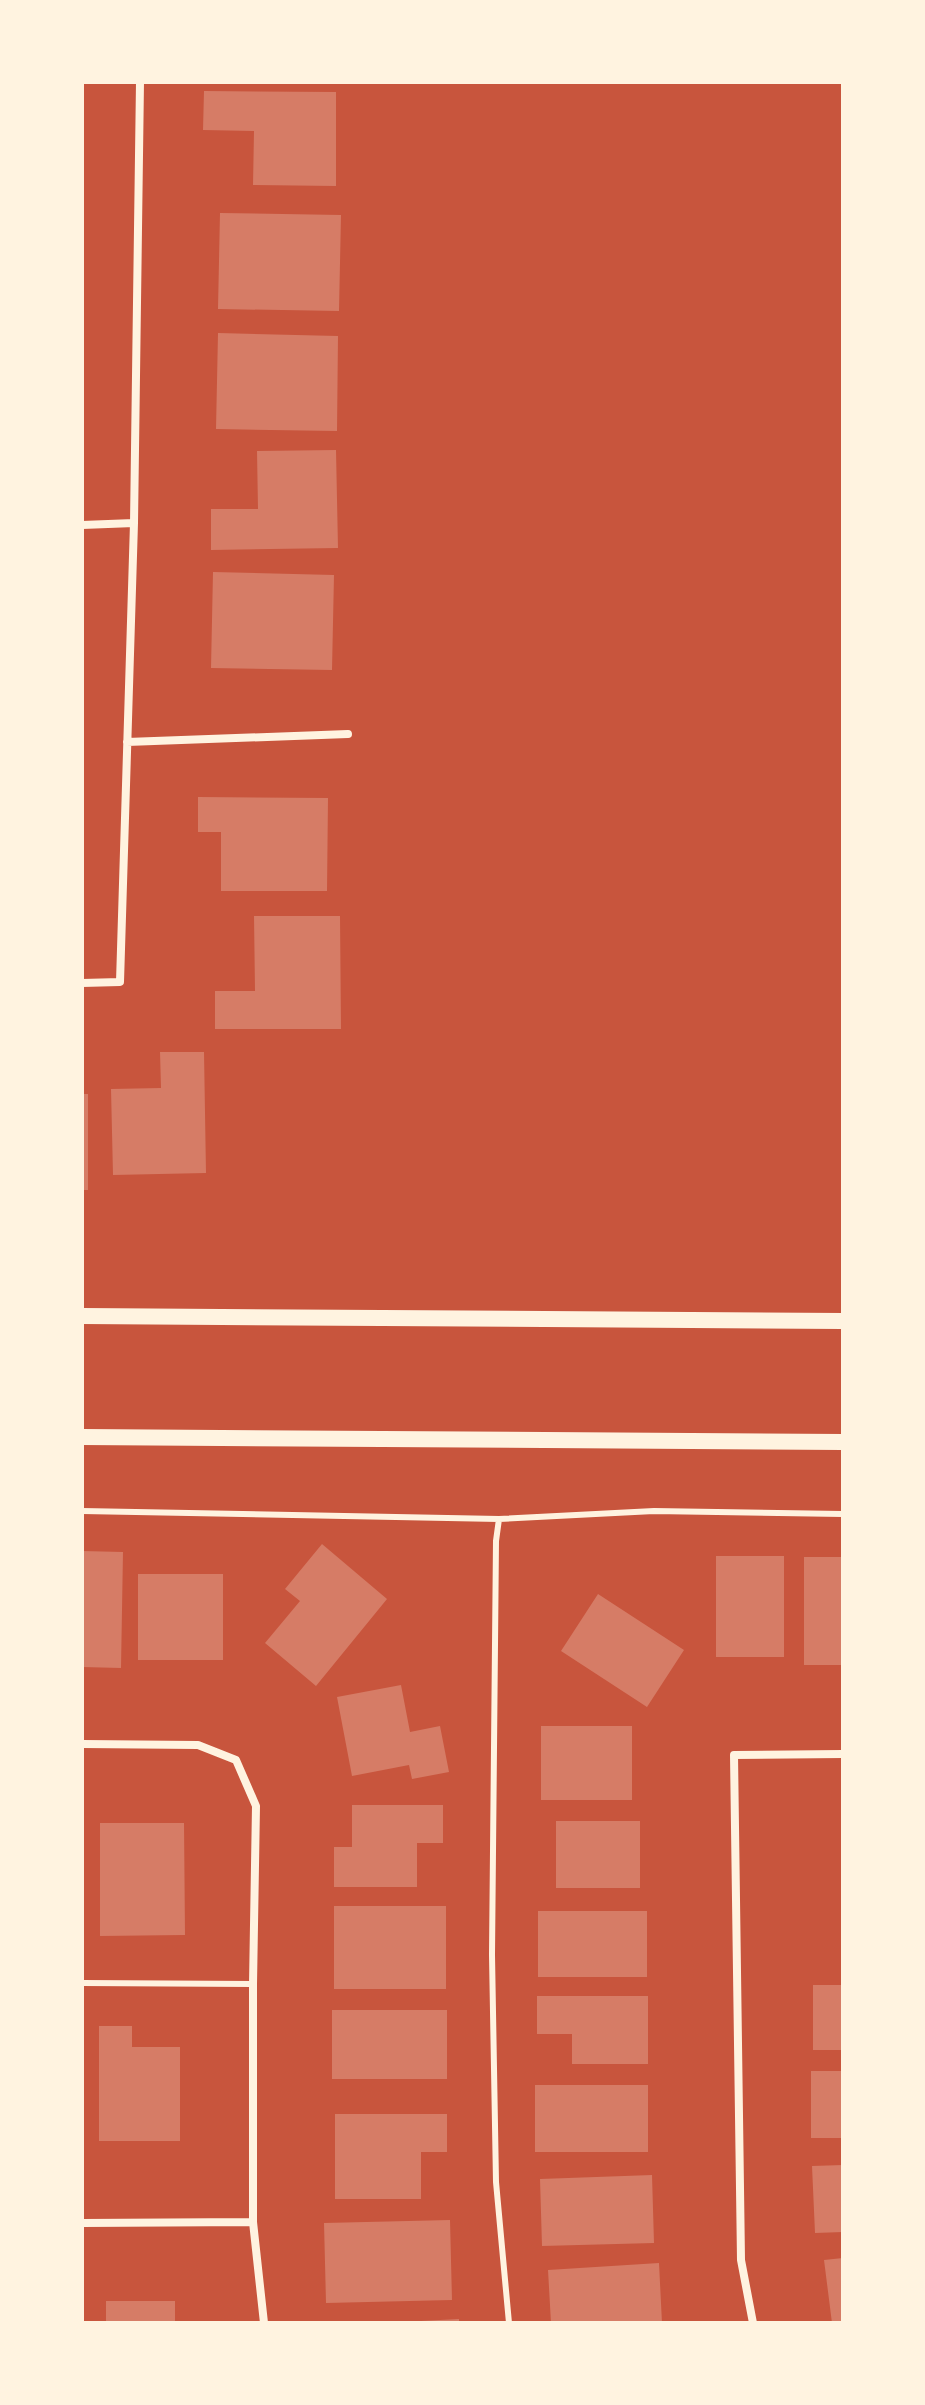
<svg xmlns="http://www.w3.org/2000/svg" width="925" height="2405" font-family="'Nunito Sans',sans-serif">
<rect width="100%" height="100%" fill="#c8553d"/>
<path fill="#d67c66" d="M204,91l132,1v94l-83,-1 1,-54 -51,-1z
M220,213l121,2 -2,96 -121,-2z
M218,333l120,3 -1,95 -121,-2z
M336,450l2,98 -127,2v-41h47l-1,-58z
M213,572l121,3 -2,95 -121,-2z
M198,797l130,1 -1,93h-106v-59h-23z
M254,916h86l1,113h-126v-38h40z
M160,1052h44l2,121 -93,2 -2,-86 50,-1z
M82,1094h6v96h-6z
M322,1544l65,55 -71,87 -51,-43 35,-42 -15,-12z
M82,1551l41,1 -2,116 -39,-1z
M716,1556h68v101h-68z
M804,1557h39v108h-39z
M138,1574h85v86h-85z
M598,1594l86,56 -37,57 -86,-56z
M401,1685l9,47 30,-6 9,46 -37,7 -3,-14 -57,11 -15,-79z
M541,1726h91v74h-91z
M352,1805h91v38h-26v44h-83v-40h18z
M556,1821h84v67h-84z
M100,1823h84l1,112 -85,1z
M334,1906h112v83h-112z
M538,1911h109v66h-109z
M813,1985h30v65h-30z
M537,1996h111v68h-76v-30h-35z
M332,2010h115v69h-115z
M99,2026h33v21h48v94h-81z
M811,2071h32v67h-32z
M535,2085h113v67h-113z
M335,2114h112v38h-26v47h-86z
M843,2165v67l-28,1 -3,-67z
M652,2175l2,68 -112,3 -2,-67z
M450,2220l2,80 -126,3 -2,-80z
M843,2258v65h-11l-8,-63z
M659,2263l3,60h-111l-3,-53z
M106,2301h69v22h-69z
M459,2319v4h-38v-2z"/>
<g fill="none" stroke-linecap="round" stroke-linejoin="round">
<path stroke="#fff3e0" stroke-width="6" d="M82,1511l417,8 -3,22 -4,414 4,227 13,141
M499,1519l155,-8 189,3
M82,1983l171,1"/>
<path stroke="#fff3e0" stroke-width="8" d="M82,525l52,-2
M127,742l221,-8
M82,983l38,-1 14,-459 6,-441
M82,1744l116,1 38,15 20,46 -3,178v238l11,101
M82,2223l171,-1
M753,2323l-12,-63 -7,-505 109,-1"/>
<path stroke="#fff3e0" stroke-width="16" d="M82,1316l761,5
M82,1437l761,5"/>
</g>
<rect width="925" height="2405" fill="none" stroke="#fff3e0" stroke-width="168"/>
</svg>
